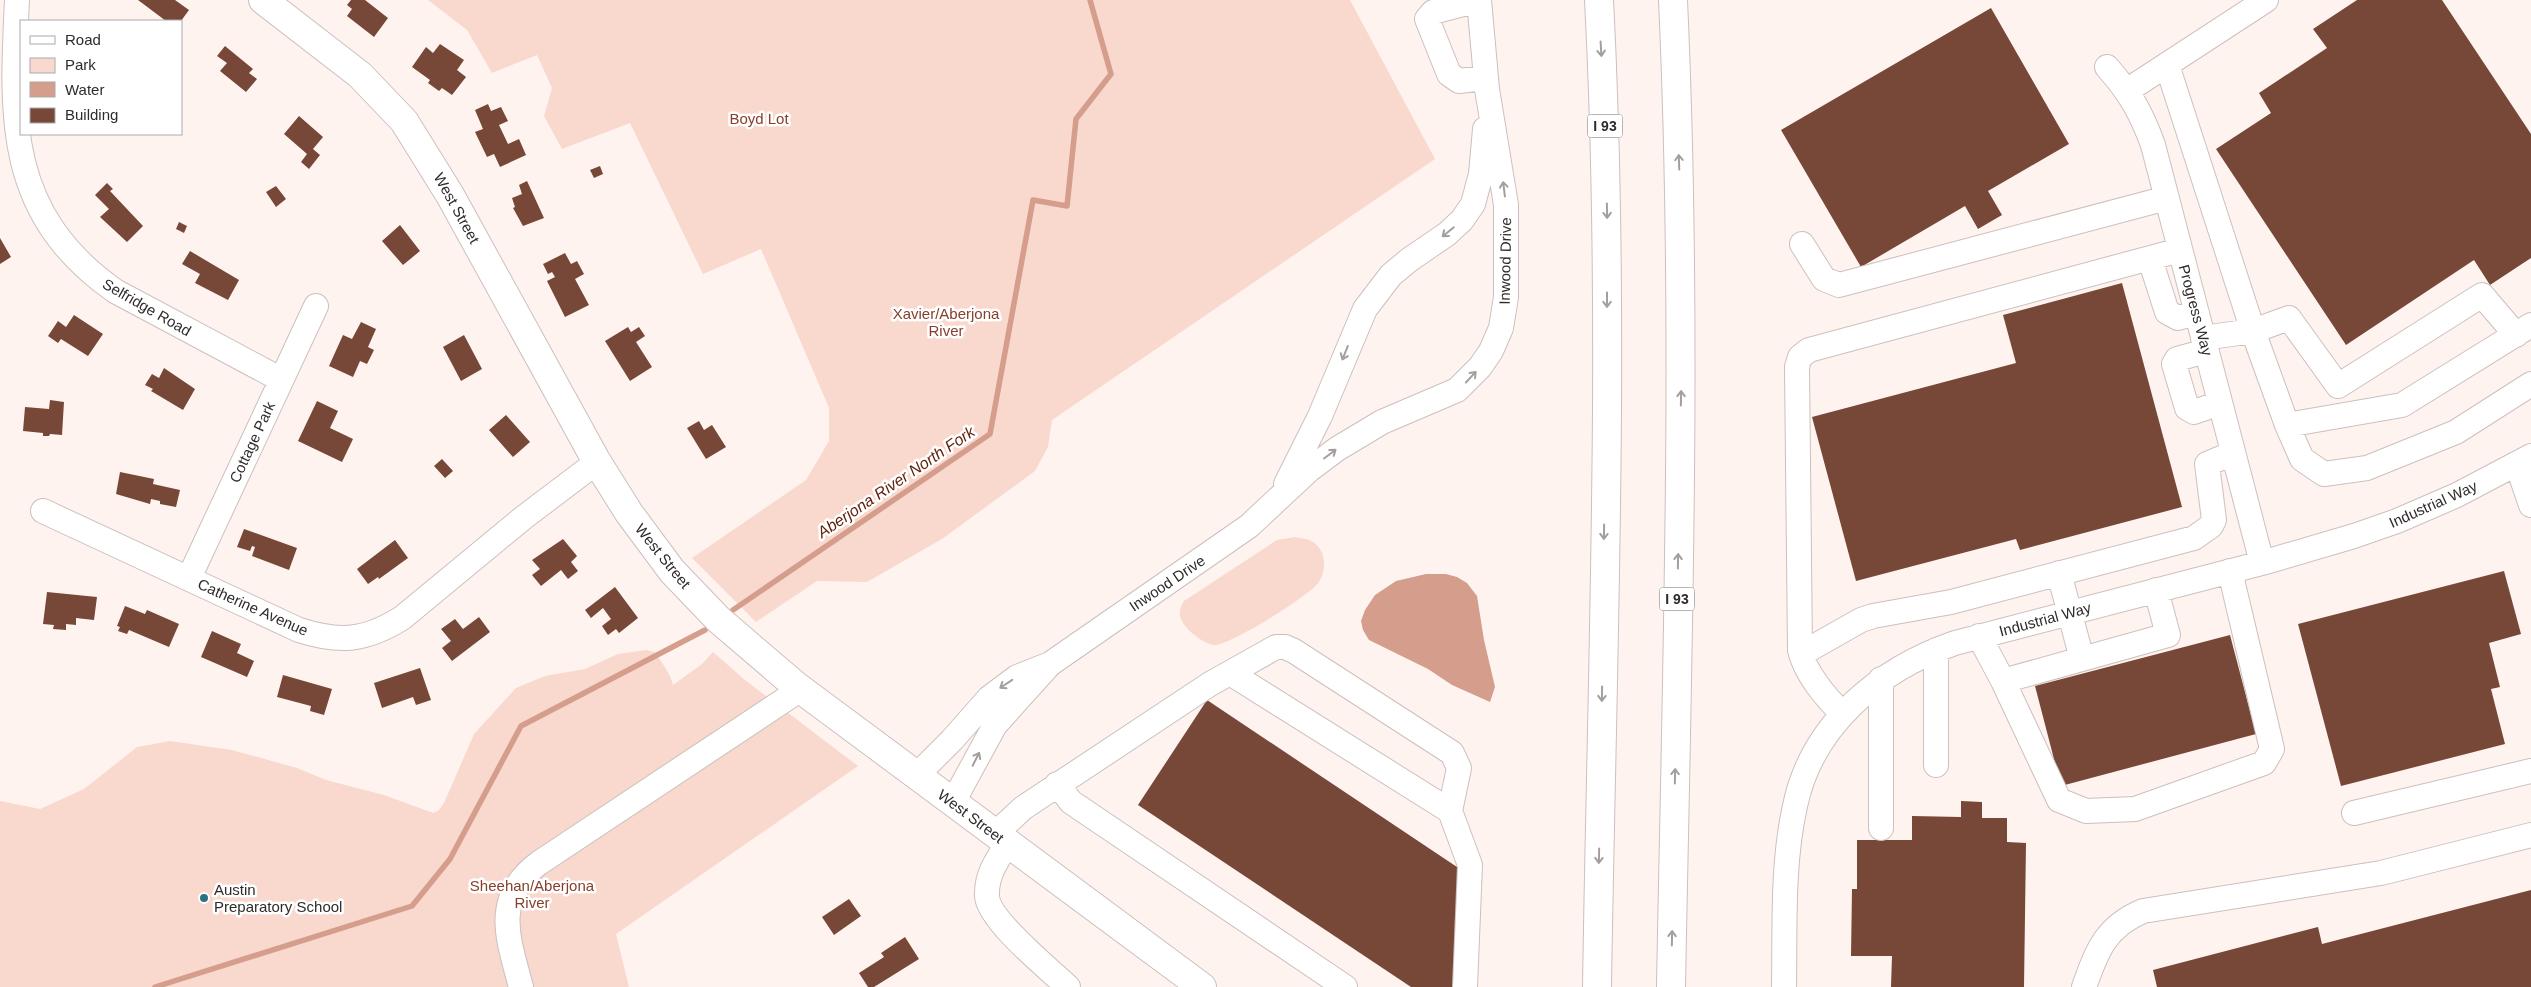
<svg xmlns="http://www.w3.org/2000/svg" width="2531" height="987" font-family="Arial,sans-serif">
<rect width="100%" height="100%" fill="#fff3f0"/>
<path fill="#f9d8ce" d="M428,0h922l85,159 -383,261 -4,27 -13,24 -93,68 -75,43 -50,-1 -61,41 -64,-64 114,-78 23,-39v-33l-68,-159 -58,25 -73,-151 -68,26 -18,-33 8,-28 -15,-33 -45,18 -25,-43z
M1295,537c5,1 14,2 18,5 13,8 14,28 6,40 -10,14 -87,62 -104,63 -9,0 -23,-11 -28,-17 -9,-10 -9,-17 -3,-27l93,-61z
M646,650l9,2c6,10 16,22 18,33l29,-21 11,-12 32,28 113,86 -242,168 13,53h-629v-186l40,8 44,-20 53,-42 33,-6 62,9 65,18 29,12 58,15 49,18 5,-2 6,-8 30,-69 42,-46 29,-12 40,-7 33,-15z"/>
<path fill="#d49d8c" d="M1426,574h20l11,3 10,6 10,13 7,44 11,47 -5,15 -38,-17 -24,-16 -59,-29 -6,-10 -2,-9 4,-11 10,-15 21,-14z"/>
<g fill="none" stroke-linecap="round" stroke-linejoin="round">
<path stroke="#d49d8c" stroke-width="5.5" d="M733,610l257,-176 43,-234 34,6 9,-87 35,-45 -21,-74
M155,987l257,-81 38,-47 71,-133 184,-96"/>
</g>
<path fill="#774738" d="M138,0h37l14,10 -8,11h-15z
M351,0h14l23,18 -14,19 -27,-21 5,-7 -5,-4z
M2357,0h85l89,134v124l-41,27 -16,-25 -128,85 -130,-196 55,-36 -12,-20 68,-45 -14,-19z
M1991,8l78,136 -81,47 14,24 -24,14 -13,-23 -104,61 -80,-137z
M440,44l24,16 -7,10 9,7 -14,18 -10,-7 -3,3 -11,-8 2,-3 -18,-13 14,-20 7,6z
M225,46l28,23 -4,4 8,6 -11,13 -26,-21 7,-8 -10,-7z
M488,104l3,7 10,-4 7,14 -9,4 9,19 11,-5 7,16 -26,12 -6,-13 -7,3 -12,-25 8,-3 -8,-19z
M299,116l24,21 -10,12 7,6 -11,14 -8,-7 6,-8 -23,-20z
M600,166l3,8 -9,4 -4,-8z
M527,181l17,37 -21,8 -10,-18 2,-1 -3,-9 10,-4 -3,-9z
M107,183l6,6 -3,2 33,35 -16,16 -27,-25 9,-8 -14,-14z
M276,186l10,13 -10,8 -10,-15z
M179,222l8,4 -3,7 -8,-4z
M400,225l20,26 -17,14 -21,-24z
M0,238l11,19 -11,7z
M190,251l49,29 -11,20 -33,-17 5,-9 -18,-10z
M565,253l6,11 6,-3 7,13 -9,5 14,26 -24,12 -18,-36 8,-4 -3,-5 -4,2 -5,-10z
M2122,283l60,224 -162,43 -4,-11 -160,42 -44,-164 204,-54 -13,-48z
M74,315l29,19 -15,22 -27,-17 -3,4 -10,-7 10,-15 8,6z
M361,322l15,7 -8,18 6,3 -7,14 -7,-3 -7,16 -24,-11 14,-31 9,4z
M628,327l3,5 8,-5 6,9 -9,6 16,25 -22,14 -25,-40z
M464,335l18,34 -21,12 -18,-34z
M164,368l31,21 -12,21 -32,-19 2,-2 -8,-4 7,-11 7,4z
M50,400l14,2 -2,33 -12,-1 -1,2h-6v-3l-20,-2 2,-24 24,2z
M317,401l21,10 -8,17 23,11 -11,23 -44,-21z
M506,415l24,27 -17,15 -24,-27z
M699,421l5,9 8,-5 14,22 -20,12 -19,-31z
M442,459l11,12 -8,7 -11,-12z
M120,472l34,7 -1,5 27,6 -4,17 -16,-3v-3l-9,-2 -1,5 -34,-10z
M244,529l53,19 -8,22 -37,-14 3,-9 -3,-1 -2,5 -13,-4z
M563,539l14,17 -6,6 7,9 -10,8 -7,-9 -20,16 -9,-11 8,-6 -8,-9z
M395,540l13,18 -29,21 -1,-2 -10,7 -11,-15z
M2504,571l17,63 -32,9 11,44 -9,2 14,55 -164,42 -43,-162z
M615,587l23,31 -19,15 -3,-4 -8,6 -6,-9 9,-7 -8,-11 -12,10 -6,-8z
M47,592l50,5 -3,23 -18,-2v7l-10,-1v6l-13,-1 1,-4 -11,-1z
M125,606l20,8 2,-4 32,14 -10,23 -40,-17 -2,4 -9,-3 2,-4 -3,-1z
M479,617l11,15 -38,29 -10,-13 9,-7 -10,-12 14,-10 8,10z
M212,631l29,13 -4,9 17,8 -7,16 -46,-20z
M2230,635l26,99 -195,52 -26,-100z
M420,668l11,32 -15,5 -3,-8 -31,11 -8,-25z
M283,675l49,14 -8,26 -14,-4 1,-5 -34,-9z
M1207,700l256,171 -5,108 -6,8h-41l-273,-182z
M1961,801l21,1v16h25v24l19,1 -2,144h-133l1,-31h-41l1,-67h5v-49h55v-24l49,1z
M2531,890v97h-374l-4,-17 165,-43 4,17z
M849,899l12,17 -27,19 -12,-18z
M905,937l14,22 -45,28h-6l-9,-14 25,-16 -3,-4z"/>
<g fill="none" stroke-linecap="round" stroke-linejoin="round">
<defs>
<path id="minor" d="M17,0c-6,119 -11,214 98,291l165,88
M1479,0l-46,12 -6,7 22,55 10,7 27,-3
M2167,65l86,266 36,-13 49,68 144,-91 34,40
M2107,67c23,26 34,45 46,78l109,418
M2128,90l138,-90
M1802,244l22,35 15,6 328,-87
M2150,259l17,53 11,6 19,-5
M2203,338l50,-7 34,94 115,-20 129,-80
M2206,351l-29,8 -3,5 13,44 7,4 26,-9
M2287,425l15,34 22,15 43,-6 89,-36 75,-48
M2517,464l14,41
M1286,484l34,-68 45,-107 26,-34 18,-15 38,-26 15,-14 11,-16 8,-30 4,-45
M43,511l256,119c41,13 66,11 103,-12l121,-100 74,-56
M2059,573l23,86
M189,578l127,-272
M1979,636l24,45 165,-46 -12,-45
M1801,654l60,-34 12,-4 78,-14 243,-64 17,-12 3,-6 -7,-56 26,-11
M1230,673l220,138 20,54 -5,122
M2003,681l56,119 27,11 49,-2 129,-46 8,-14 -42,-178
M1843,714c-17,-16 -38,-41 -43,-64l-3,-283 3,-10 9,-7 371,-100
M1936,765v-115
M917,775l35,-35 37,-42 28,-21 33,-13 199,-138 60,-56 28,-21 45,-27 75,-32 23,-23 11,-16 10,-23 5,-31v-92l-19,-116 -8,-89
M1057,784l14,18 274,185
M953,802l42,-77 54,-60
M2354,813l177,-42
M1881,828v-149
M995,834l28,-26 187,-124 66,-37h9l9,4 158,102 7,15 -9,43
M1008,843c-11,17 -22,32 -21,53 1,24 62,73 81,91
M521,987c-13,-49 -29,-89 18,-124l262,-174
M1784,987c1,-60 -2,-123 11,-181 17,-82 85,-137 160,-163l307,-80 92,-27 43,-15 60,-26 74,-39
M2084,987c13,-36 21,-60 59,-76l238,-38 150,-38"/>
<path id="major" d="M263,0l97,75 44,46 46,74 147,267 32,51 43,58 46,48 77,66 407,302"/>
<path id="highway" d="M1597,987c5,-329 19,-658 2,-987
M1671,987c6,-329 17,-658 2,-987"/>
</defs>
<use href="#minor" stroke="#cbc0bd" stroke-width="26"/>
<use href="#major" stroke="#cbc0bd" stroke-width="30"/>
<use href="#highway" stroke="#cbc0bd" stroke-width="30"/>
<use href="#minor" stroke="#fff" stroke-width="24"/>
<use href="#major" stroke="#fff" stroke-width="28"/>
<use href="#highway" stroke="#fff" stroke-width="28"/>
</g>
<defs><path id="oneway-shaft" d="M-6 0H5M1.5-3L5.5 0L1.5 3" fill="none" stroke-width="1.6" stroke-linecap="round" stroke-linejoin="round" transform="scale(1.25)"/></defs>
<g stroke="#a1a09f">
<use href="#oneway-shaft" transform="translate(1601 49) rotate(87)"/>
<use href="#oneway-shaft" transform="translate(1679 162) rotate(-92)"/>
<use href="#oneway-shaft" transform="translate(1504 189) rotate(-97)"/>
<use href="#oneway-shaft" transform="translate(1607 211) rotate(89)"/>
<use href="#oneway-shaft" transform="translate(1448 232) rotate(141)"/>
<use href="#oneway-shaft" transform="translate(1607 300) rotate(90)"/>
<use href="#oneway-shaft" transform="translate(1345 353) rotate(112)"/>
<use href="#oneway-shaft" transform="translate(1471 377) rotate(-47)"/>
<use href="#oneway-shaft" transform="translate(1681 398) rotate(-89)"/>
<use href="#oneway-shaft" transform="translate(1330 454) rotate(-37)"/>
<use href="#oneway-shaft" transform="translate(1604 532) rotate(91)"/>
<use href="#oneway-shaft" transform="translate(1678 561) rotate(-89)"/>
<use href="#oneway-shaft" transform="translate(1006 684) rotate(146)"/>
<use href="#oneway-shaft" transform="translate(1602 694) rotate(91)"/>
<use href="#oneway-shaft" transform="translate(976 759) rotate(-63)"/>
<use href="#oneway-shaft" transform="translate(1675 776) rotate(-89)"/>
<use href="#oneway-shaft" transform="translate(1599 856) rotate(91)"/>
<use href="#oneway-shaft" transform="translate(1672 938) rotate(-89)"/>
</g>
<circle fill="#2d7081" stroke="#fff" stroke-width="2" cx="204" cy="898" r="5"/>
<g text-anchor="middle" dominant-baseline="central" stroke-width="5" stroke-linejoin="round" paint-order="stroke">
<g fill="#fff" stroke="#6d6b6a" stroke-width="1">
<rect x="1587.5" y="114.5" width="35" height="23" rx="4"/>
<rect x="1659.5" y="587.5" width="35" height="23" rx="4"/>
</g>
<g font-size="14" font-weight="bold" fill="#2f2b2a">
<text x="1605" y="126">I 93</text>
<text x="1677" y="599">I 93</text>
</g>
<g font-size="15" fill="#86402c" stroke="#fff">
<text x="759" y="118">Boyd Lot</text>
<text x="946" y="313">Xavier/Aberjona<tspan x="946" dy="17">River</tspan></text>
<text x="532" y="885">Sheehan/Aberjona<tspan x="532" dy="17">River</tspan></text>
</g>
<g font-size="15" fill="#2f2b2a" stroke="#fff">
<text transform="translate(457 208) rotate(61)">West Street</text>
<text transform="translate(1505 261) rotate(-89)">Inwood Drive</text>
<text transform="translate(147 307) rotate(30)">Selfridge Road</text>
<text transform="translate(2196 310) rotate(75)">Progress Way</text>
<text transform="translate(252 442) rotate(-65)">Cottage Park</text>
<text transform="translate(2433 504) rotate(-24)">Industrial Way</text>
<text transform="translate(663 556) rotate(51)">West Street</text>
<text transform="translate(1167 583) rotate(-34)">Inwood Drive</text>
<text transform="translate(253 607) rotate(24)">Catherine Avenue</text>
<text transform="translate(2045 619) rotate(-15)">Industrial Way</text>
<text transform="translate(971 816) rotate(37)">West Street</text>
</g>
<g font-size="15" fill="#2f2b2a" stroke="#fff" text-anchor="start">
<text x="214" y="889">Austin<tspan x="214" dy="17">Preparatory School</tspan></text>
</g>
<g font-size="16" font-style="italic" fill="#601f09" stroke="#fff">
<text transform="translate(896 482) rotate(-34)">Aberjona River North Fork</text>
</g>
</g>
<rect x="20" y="20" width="162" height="115" fill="#ffffff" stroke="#acaaaa"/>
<rect x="30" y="36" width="25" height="8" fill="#ffffff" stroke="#acaaaa"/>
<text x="65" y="45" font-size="15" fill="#2f2b2a">Road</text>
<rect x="30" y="58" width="25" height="15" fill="#f9d8ce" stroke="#acaaaa"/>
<text x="65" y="70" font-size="15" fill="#2f2b2a">Park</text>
<rect x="30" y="82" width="25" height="15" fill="#d49d8c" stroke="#acaaaa"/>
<text x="65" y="95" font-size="15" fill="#2f2b2a">Water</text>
<rect x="30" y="108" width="25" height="15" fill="#774738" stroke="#acaaaa"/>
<text x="65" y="120" font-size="15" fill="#2f2b2a">Building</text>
</svg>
